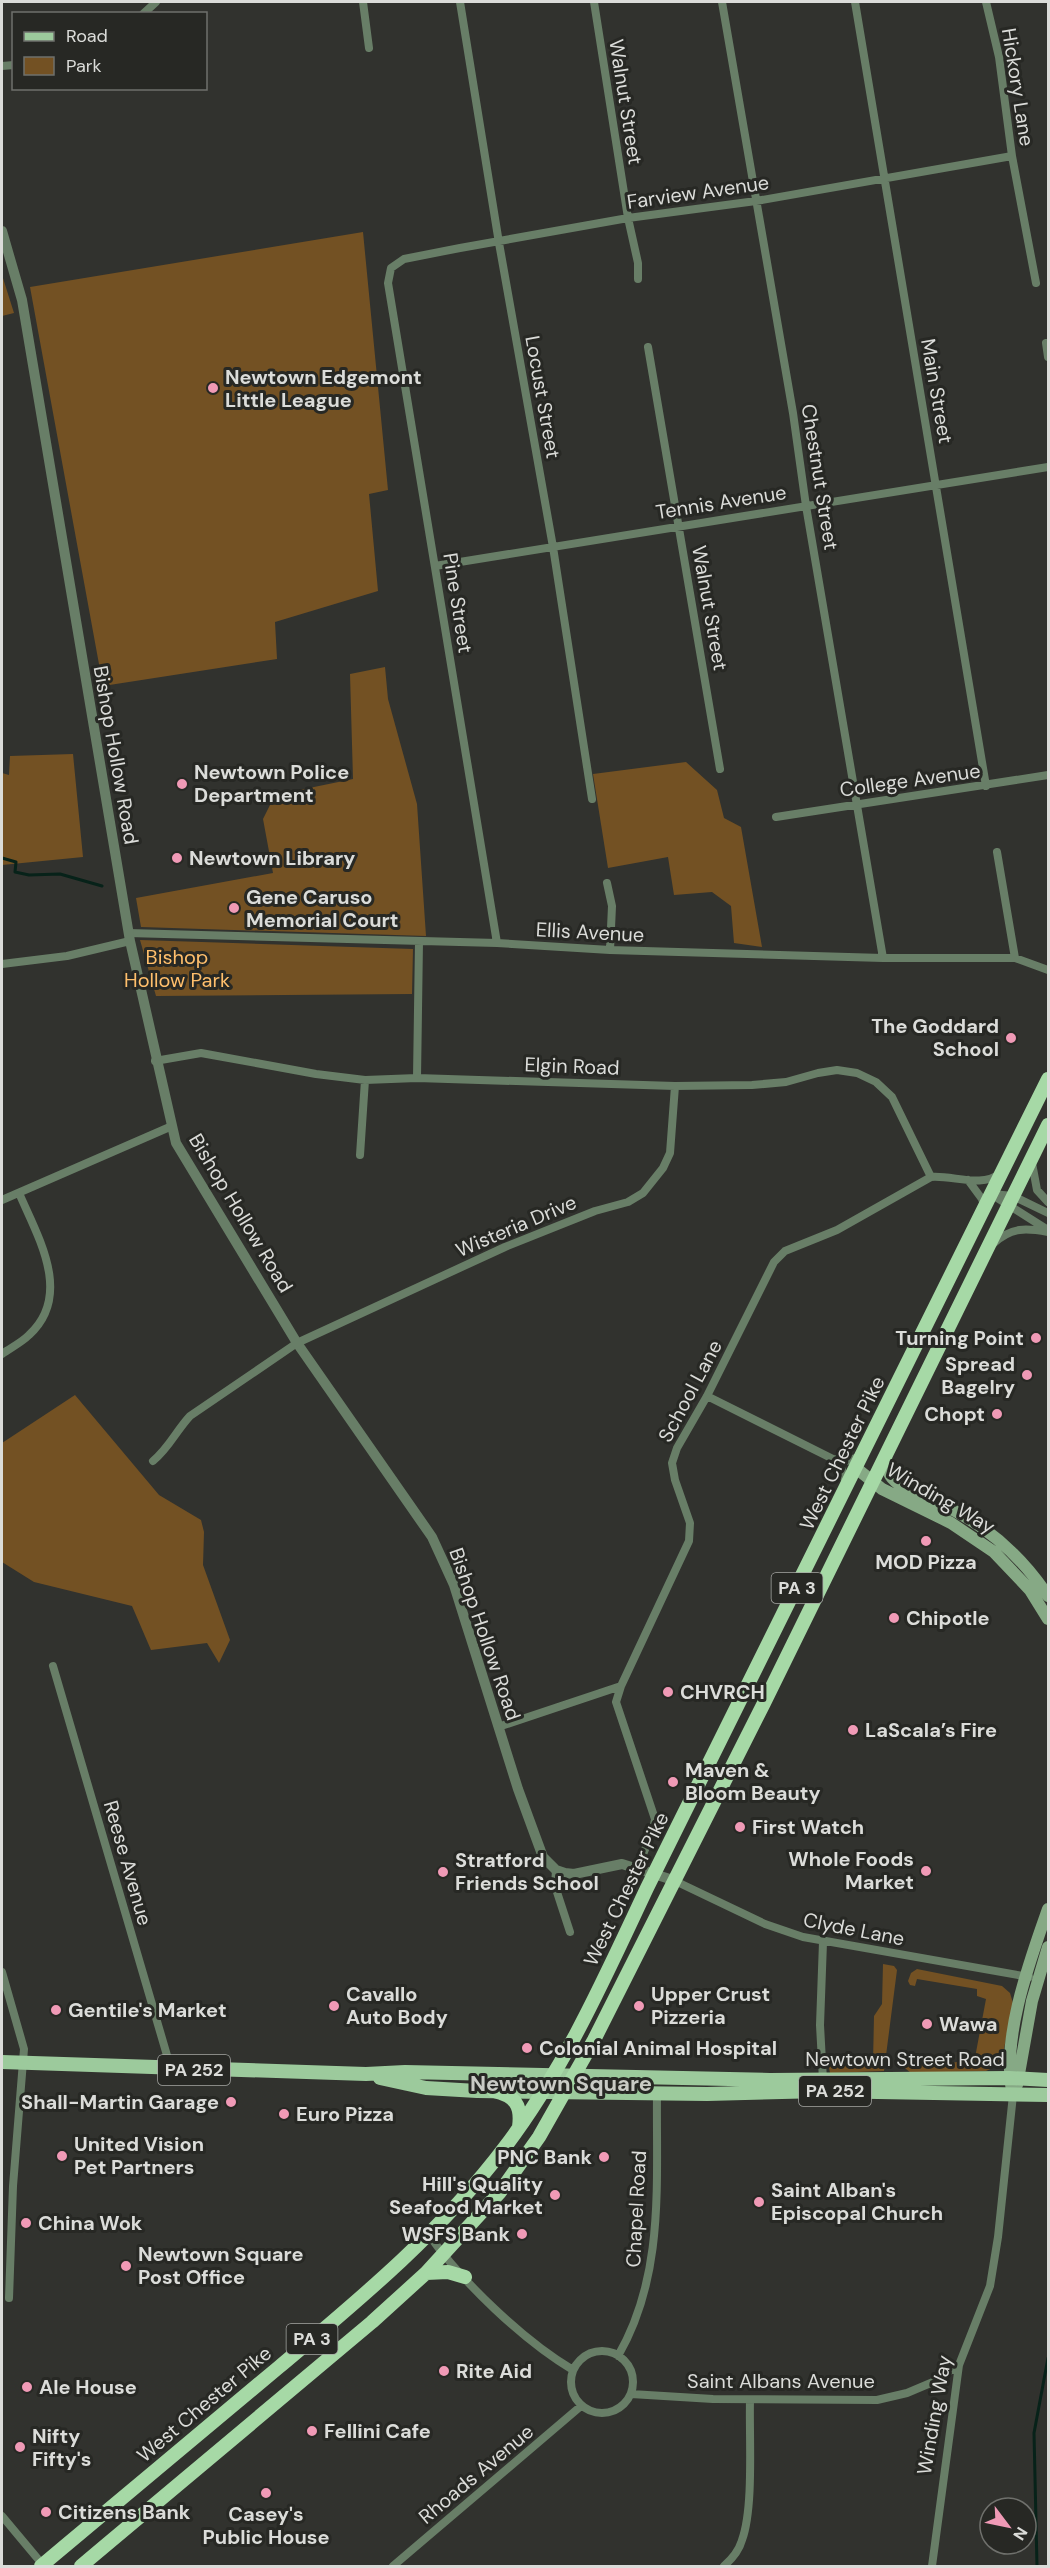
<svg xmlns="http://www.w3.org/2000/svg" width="1050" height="2568" font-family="'DM Sans',sans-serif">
<rect width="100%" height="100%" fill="#31322e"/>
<path fill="#735123" d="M363,232l25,258 -19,4 9,97 -103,31 2,37 -174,27 -73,-399z
M2,275l12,38 -12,3z
M385,667l3,32 29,105 9,132 -285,-9 -5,-29 137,-25 -10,-54 12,-24 78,-16 -3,-105z
M73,754l10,103 -81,8v-92l7,2 1,-19z
M686,762l31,28 7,28 17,9 21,120 -28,-4 -3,-37 -19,-14 -38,3 -6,-38 -60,11 -15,-94z
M140,940l273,9 -1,45 -256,2z
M75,1395l84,100 42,25 3,12 -1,33 27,75 -11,23 -12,-20 -56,7 -19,-44 -98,-24 -32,-20v-119z
M883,1964l11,2 3,4 -13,101 -54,2 -2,-10h45l1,-47 8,-12z
M917,1969l85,17 8,7 3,10 -11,56 -5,7 -11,5 -75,2 -10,-8 1,-9c17,3 44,13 59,4l13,3 12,-64 -9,-3v-7l-60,-10 -2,7 -5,-1 -2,-4 3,-8z"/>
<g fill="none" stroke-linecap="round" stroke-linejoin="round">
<path stroke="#072219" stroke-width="3" d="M2,858l14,4 -1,10 14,3 31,-1 42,12
M1037,2566l-3,-133 14,-75"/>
<path stroke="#687e67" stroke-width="8" d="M363,2l6,46
M460,2l39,241 54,304 39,252
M594,2l34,216 10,45v16
M722,2l71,411 13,93 77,452
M855,2l131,784
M986,2l13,55 13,99 24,127
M143,14l13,-12
M2,66l12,-1
M1046,343l2,14
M648,347l72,422
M435,566l613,-99
M776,817l272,-42
M997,852l18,106
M607,883l5,23 -2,44
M128,933l369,10 113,7 273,8h132l33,12
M497,943l-109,-660 3,-15 13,-9 56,-11 168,-30 128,-17 256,-45
M2,964l65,-8 63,-15
M155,1061l46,-8 115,21 49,6 52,-2 258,8 77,-1 34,-3 32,-9 19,-3 20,3 19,9 16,15 39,80
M417,1078l2,-136
M360,1155l5,-75
M1032,1163l5,27 11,12
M968,1180l14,19 3,8
M991,1194l57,36
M992,1194l21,2 35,17
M2,1200l170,-74
M994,1243c18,-16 32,-15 54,-11
M2,1354c8,-6 19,-11 27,-19 44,-40 9,-98 -10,-142
M707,1396l126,63 14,2 14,-5
M833,1459l9,11 4,14
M153,1461c16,-13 23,-30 37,-45l107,-73 208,-96 90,-36 33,-9 15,-9 20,-25 7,-15 5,-67
M53,1666l118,403
M621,1686l-5,16 39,117 -2,11 -16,39
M498,1727l123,-41 68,-145 1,-18 -15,-43 -3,-17 5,-15 30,-52 67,-134 11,-11 52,-21 94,-53c21,-2 51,11 68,-3
M556,1870l-1,16 15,46
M673,1880l92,44 38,13 226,40
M2,1972l22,77 -11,137 -4,112
M823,2080l-3,-55 3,-83
M429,2235c33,47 95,106 144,135
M571 2382a31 31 0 1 1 62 0a31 31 0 1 1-62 0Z
M618,2356c47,-81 38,-173 39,-263
M631,2394l82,5 164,1 30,-7 26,-11 26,-17
M2,2516l41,49
M393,2566l188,-160
M724,2566c8,-7 15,-15 18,-26 12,-33 7,-103 8,-140
M932,2566l27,-201 31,-79 8,-49 15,-142"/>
<path stroke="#687e67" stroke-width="10" d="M2,231l20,69 108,641 46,202 121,200 135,194 22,48 64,204 25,68 13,13 9,3 9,1 48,-10 51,16"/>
<path stroke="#86a985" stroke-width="12" d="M886,1456c0,9 1,18 9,25 13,12 41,21 58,29 39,20 71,50 95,86
M856,1468l26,21 69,34 43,29 36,38 18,29
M1017,2085l15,-84 16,-54
M1013,2095c-13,-54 17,-135 35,-186"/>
<path stroke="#9cca9c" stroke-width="14" d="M2,2062l364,12 39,-2 365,8 239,-2 39,2
M380,2078l46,10 51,3 230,3 115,-3 226,4"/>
<path stroke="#a6d9a6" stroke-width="14" d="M494,2091c21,5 28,14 25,36
M426,2273l22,-1 17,5
M41,2566c79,-66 159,-133 238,-199 81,-68 162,-135 226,-220 60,-79 100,-170 142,-259l401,-809
M81,2566l291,-244 54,-49 74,-81 39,-55 55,-97 170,-337 284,-578"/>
</g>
<g fill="#f09ab6" stroke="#272824" stroke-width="2">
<circle cx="213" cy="388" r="6"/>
<circle cx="182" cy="784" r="6"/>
<circle cx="177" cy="858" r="6"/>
<circle cx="234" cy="908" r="6"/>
<circle cx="1011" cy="1038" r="6"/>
<circle cx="1036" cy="1338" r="6"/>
<circle cx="1027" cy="1375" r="6"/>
<circle cx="997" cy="1414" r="6"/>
<circle cx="926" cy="1541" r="6"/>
<circle cx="894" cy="1618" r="6"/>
<circle cx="668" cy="1692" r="6"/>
<circle cx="853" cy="1730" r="6"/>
<circle cx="673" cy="1782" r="6"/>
<circle cx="740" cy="1827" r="6"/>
<circle cx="926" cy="1871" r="6"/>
<circle cx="443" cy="1872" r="6"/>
<circle cx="334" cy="2006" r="6"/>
<circle cx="639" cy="2006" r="6"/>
<circle cx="56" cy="2010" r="6"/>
<circle cx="927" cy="2024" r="6"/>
<circle cx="527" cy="2048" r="6"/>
<circle cx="231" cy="2102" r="6"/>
<circle cx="284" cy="2114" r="6"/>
<circle cx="62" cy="2156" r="6"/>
<circle cx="604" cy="2157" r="6"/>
<circle cx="555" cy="2195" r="6"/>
<circle cx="759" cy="2202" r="6"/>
<circle cx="26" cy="2223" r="6"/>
<circle cx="522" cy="2234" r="6"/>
<circle cx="126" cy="2266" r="6"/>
<circle cx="444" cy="2371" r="6"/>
<circle cx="27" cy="2387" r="6"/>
<circle cx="312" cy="2431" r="6"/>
<circle cx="20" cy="2447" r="6"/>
<circle cx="266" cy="2493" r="6"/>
<circle cx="46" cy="2512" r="6"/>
</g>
<g text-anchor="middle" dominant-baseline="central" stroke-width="6" stroke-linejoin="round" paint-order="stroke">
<g fill="#272824" stroke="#a5a6a3" stroke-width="1.5">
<rect x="771.5" y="1573" width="51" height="30" rx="4.5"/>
<rect x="158" y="2055" width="72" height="30" rx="4.5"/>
<rect x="799" y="2076" width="72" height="30" rx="4.5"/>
<rect x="286.5" y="2324" width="51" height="30" rx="4.5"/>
</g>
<g font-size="18" font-weight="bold" fill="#dbdcd9">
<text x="797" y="1588">PA 3</text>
<text x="194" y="2070">PA 252</text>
<text x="835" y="2091">PA 252</text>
<text x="312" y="2339">PA 3</text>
</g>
<g font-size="20" fill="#dbdcd9" stroke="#272824">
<text transform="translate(1018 87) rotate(81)">Hickory Lane</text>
<text transform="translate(626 102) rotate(81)">Walnut Street</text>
<text transform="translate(698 192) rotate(-8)">Farview Avenue</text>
<text transform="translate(937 391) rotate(80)">Main Street</text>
<text transform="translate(543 397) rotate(80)">Locust Street</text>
<text transform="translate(820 477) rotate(81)">Chestnut Street</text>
<text transform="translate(721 502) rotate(-9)">Tennis Avenue</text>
<text transform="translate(458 603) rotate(81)">Pine Street</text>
<text transform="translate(710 608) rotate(80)">Walnut Street</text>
<text transform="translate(116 755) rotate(80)">Bishop Hollow Road</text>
<text transform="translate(910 780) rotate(-8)">College Avenue</text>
<text transform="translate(590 932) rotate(3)">Ellis Avenue</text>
<text transform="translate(572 1066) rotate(2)">Elgin Road</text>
<text transform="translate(241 1213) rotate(59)">Bishop Hollow Road</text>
<text transform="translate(516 1226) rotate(-23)">Wisteria Drive</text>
<text transform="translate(690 1391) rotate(-62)">School Lane</text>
<text transform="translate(842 1453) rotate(-64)">West Chester Pike</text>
<text transform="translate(941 1498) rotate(30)">Winding Way</text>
<text transform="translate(485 1634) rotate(71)">Bishop Hollow Road</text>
<text transform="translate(128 1863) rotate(74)">Reese Avenue</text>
<text transform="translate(626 1889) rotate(-64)">West Chester Pike</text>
<text transform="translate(854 1929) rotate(11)">Clyde Lane</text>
<text x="905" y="2059">Newtown Street Road</text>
<text transform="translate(636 2209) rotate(-87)">Chapel Road</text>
<text x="781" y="2381">Saint Albans Avenue</text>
<text transform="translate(204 2404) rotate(-40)">West Chester Pike</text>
<text transform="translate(934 2415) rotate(-80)">Winding Way</text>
<text transform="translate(476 2474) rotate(-40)">Rhoads Avenue</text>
</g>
<g font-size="20" font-weight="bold" fill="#dbdcd9" stroke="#272824" text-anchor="start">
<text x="225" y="377">Newtown Edgemont<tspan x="225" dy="23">Little League</tspan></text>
<text x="194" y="772">Newtown Police<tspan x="194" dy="23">Department</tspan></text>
<text x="189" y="858">Newtown Library</text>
<text x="246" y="897">Gene Caruso<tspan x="246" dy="23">Memorial Court</tspan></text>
<text x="999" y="1026" text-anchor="end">The Goddard<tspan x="999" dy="23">School</tspan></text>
<text x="1024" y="1338" text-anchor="end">Turning Point</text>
<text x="1015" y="1364" text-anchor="end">Spread<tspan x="1015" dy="23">Bagelry</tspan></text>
<text x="985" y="1414" text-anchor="end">Chopt</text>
<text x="926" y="1562" text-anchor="middle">MOD Pizza</text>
<text x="906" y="1618">Chipotle</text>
<text x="680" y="1692">CHVRCH</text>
<text x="865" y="1730">LaScala’s Fire</text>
<text x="685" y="1770">Maven &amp;<tspan x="685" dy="23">Bloom Beauty</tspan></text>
<text x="752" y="1827">First Watch</text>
<text x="914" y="1859" text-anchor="end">Whole Foods<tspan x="914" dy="23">Market</tspan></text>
<text x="455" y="1860">Stratford<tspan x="455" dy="23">Friends School</tspan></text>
<text x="346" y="1994">Cavallo<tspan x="346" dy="23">Auto Body</tspan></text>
<text x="651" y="1994">Upper Crust<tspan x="651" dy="23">Pizzeria</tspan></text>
<text x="68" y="2010">Gentile's Market</text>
<text x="939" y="2024">Wawa</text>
<text x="539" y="2048">Colonial Animal Hospital</text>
<text x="219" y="2102" text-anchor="end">Shall-Martin Garage</text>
<text x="296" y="2114">Euro Pizza</text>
<text x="74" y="2144">United Vision<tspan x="74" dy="23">Pet Partners</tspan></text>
<text x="592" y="2157" text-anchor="end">PNC Bank</text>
<text x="543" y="2184" text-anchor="end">Hill's Quality<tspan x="543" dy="23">Seafood Market</tspan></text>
<text x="771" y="2190">Saint Alban's<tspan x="771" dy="23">Episcopal Church</tspan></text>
<text x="38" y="2223">China Wok</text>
<text x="510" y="2234" text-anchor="end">WSFS Bank</text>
<text x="138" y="2254">Newtown Square<tspan x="138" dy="23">Post Office</tspan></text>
<text x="456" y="2371">Rite Aid</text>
<text x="39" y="2387">Ale House</text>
<text x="324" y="2431">Fellini Cafe</text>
<text x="32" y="2436">Nifty<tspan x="32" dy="23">Fifty's</tspan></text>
<text x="58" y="2512">Citizens Bank</text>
<text x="266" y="2514" text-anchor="middle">Casey's<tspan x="266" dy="23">Public House</tspan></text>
</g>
<g font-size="20" fill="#ffbf6c" stroke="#272824">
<text x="177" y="957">Bishop<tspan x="177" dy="23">Hollow Park</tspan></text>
</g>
<g font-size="22" font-weight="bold" fill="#c9cbc5" stroke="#272824">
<text x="561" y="2083">Newtown Square</text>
</g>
</g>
<rect width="1050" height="2568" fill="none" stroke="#dbdcd9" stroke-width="6"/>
<rect x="12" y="12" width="195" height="78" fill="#272824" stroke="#6f706c" stroke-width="1.5"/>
<rect x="24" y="32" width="30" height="9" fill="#9cca9c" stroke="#6f706c" stroke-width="1.5"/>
<text x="66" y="42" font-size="18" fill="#dbdcd9">Road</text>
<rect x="24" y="57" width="30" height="18" fill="#735123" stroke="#6f706c" stroke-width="1.5"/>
<text x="66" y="72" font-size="18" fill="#dbdcd9">Park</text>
<g transform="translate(1008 2526) rotate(122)"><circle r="28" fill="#272824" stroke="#6f706c" stroke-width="1.5"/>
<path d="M0-4.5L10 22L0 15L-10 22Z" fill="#f09ab6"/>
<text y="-9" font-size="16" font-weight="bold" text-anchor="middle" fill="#dbdcd9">N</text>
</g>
</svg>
